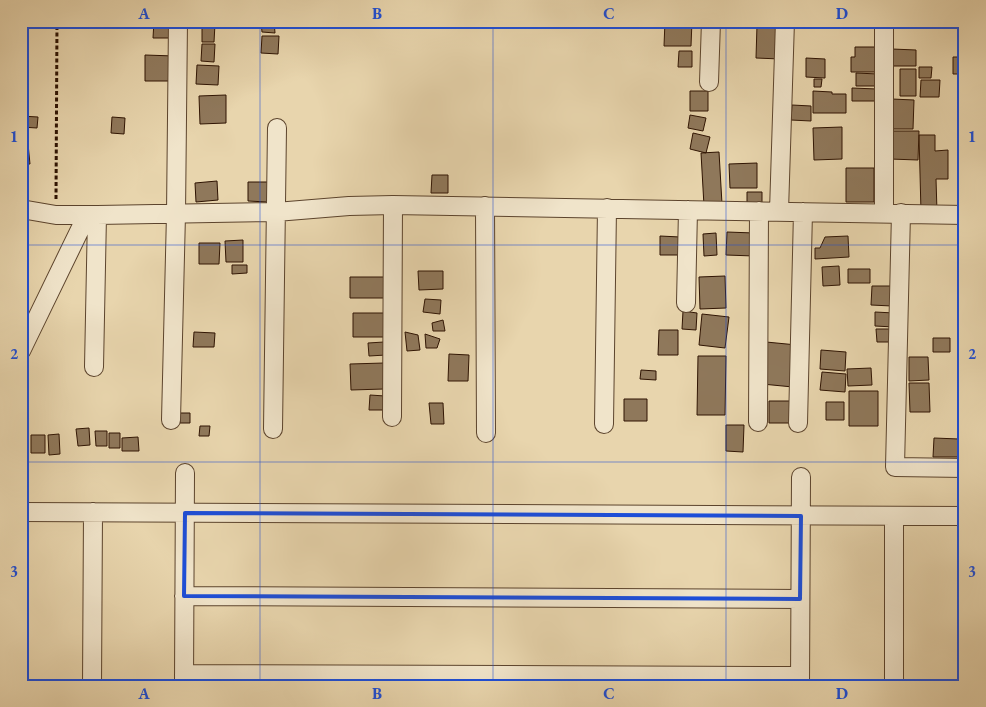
<svg xmlns="http://www.w3.org/2000/svg" width="986" height="707" font-family="'EB Garamond',serif">
<rect width="100%" height="100%" fill="#e8d5ad"/>
<filter id="stains"><feTurbulence type="fractalNoise" baseFrequency=".004" numOctaves="4"/><feColorMatrix values="0 0 0 0 .2 0 0 0 0 .09 0 0 0 0 .02 0 0 0 .5 -.17"/></filter>
<radialGradient id="worn" r=".72"><stop offset=".6" stop-color="#630" stop-opacity="0"/><stop offset="1" stop-color="#630" stop-opacity=".3"/></radialGradient>
<path fill="#8f785b" stroke="#2e1302" d="M154,21h22l-1,17h-22z
M274,21l1,12 -13,-1 -1,-10z
M665,21h27l-1,25h-27z
M202,23l13,1 -1,18h-12z
M757,25h23v34l-24,-1z
M262,36h17l-1,18 -17,-1z
M202,44h13l-1,18 -13,-1z
M855,47h21v25h-25v-15h4z
M892,49l24,1v16h-24z
M679,51h13v16h-14z
M145,55l29,1v25h-29z
M953,57h12v17h-12z
M806,58l19,1v19l-19,-1z
M197,65l22,1 -1,19 -22,-1z
M919,67h13l-1,11h-12z
M900,69h16v27h-16z
M856,73l22,1v12h-22z
M814,79h8l-1,8h-7z
M921,80h19l-1,17h-19z
M852,88l25,1v12h-25z
M690,91h18v20h-18z
M813,91l19,1v2h14v19h-33z
M226,95v28l-26,1 -1,-28z
M892,99l22,1 -1,29h-21z
M792,105l19,1v15l-20,-1z
M690,115l16,3 -3,13 -15,-3z
M21,116l17,1 -1,11 -16,-1z
M112,117l13,1 -1,16 -13,-1z
M842,127v32l-28,1 -1,-32z
M891,131h28l-1,29 -28,-1z
M693,133l17,4 -4,16 -16,-4z
M21,134h6l3,30h-9z
M919,135h16v16l13,-1v29h-12l1,33h-16z
M719,152l3,52 -18,2 -3,-53z
M757,163v25h-27l-1,-24z
M846,168h28v34h-28z
M432,175h16v18h-17z
M217,181l1,19 -22,2 -1,-19z
M248,182h20l-1,20 -19,-1z
M747,192h15v13l-15,1z
M727,232l27,1v23l-28,-1z
M716,233l1,22 -13,1 -1,-22z
M660,236l20,1 -1,18h-19z
M848,236l1,21 -34,2v-11h5l5,-11z
M243,240v22h-17l-1,-21z
M199,243h21l-1,21h-20z
M232,265h15v8l-15,1z
M839,266l1,19 -17,1 -1,-19z
M848,269h22v14h-22z
M418,271h25v18l-24,1z
M725,276l1,32 -26,1 -1,-32z
M350,277h35l-1,21h-34z
M872,286h21l-1,20 -21,-1z
M425,299l16,1 -1,14 -17,-2z
M683,311l14,2 -1,17 -14,-1z
M875,312l19,1v14l-19,-1z
M353,313h31v24h-31z
M702,314l27,3 -4,31 -26,-3z
M443,320l2,11h-12l-1,-8z
M876,329h15l1,13h-15z
M659,330h19v25h-20z
M194,332l21,1 -1,14h-21z
M405,332l13,3 2,15 -13,1z
M425,334l15,5 -3,9h-11z
M933,338h17v14h-17z
M384,342l2,13 -17,1 -1,-13z
M766,342l31,3 -4,42 -31,-3z
M821,350l25,2 -1,19 -25,-2z
M449,354l20,1 -1,26h-20z
M698,356h28l-1,59h-28z
M909,357h19l1,23 -20,1z
M384,363v26l-33,1 -1,-26z
M871,368l1,17 -24,1 -1,-17z
M641,370l15,1v9l-16,-1z
M822,372l24,2 -1,18 -25,-2z
M909,383h20l1,29h-20z
M849,391h29v35h-29z
M370,395l15,1 -1,14h-15z
M624,399h23v22h-23z
M769,401h26l-1,22h-25z
M826,402h18v18h-18z
M429,403h14l1,21h-13z
M180,413h10v10h-10z
M726,425h18l-1,27 -17,-1z
M200,426h10l-1,10h-10z
M89,428l1,17 -12,1 -2,-17z
M95,431h12v15h-11z
M109,433h11v15h-11z
M59,434l1,20 -11,1 -1,-20z
M31,435h14v18h-14z
M138,437l1,14h-17v-13z
M934,438l25,1v18h-26z"/>
<g fill="none" stroke-linecap="round" stroke-linejoin="round">
<defs>
<path id="minor" d="M709,82l2,-61
M485,206l1,227
M21,209l35,6h41l179,-3 73,-6 44,-1 572,10
M779,211l6,-190
M884,213v-192
M901,213l-6,254 70,1
M686,303l2,-93
M21,351l66,-136
M94,367l3,-152
M392,417l1,-212
M171,420l5,-206 2,-193
M758,422l1,-211
M798,423l5,-211
M604,424l3,-216
M273,429l4,-301
M21,512l944,4
M184,596l616,3
M184,674l616,2
M184,685l1,-212
M92,686l1,-174
M800,686l1,-209
M894,686v-170"/>
</defs>
<use href="#minor" stroke="#5c442d" stroke-width="20"/>
<path stroke="#2e1302" stroke-width="3" stroke-dasharray="4 2.5" stroke-linecap="butt" d="M56,199l1,-178"/>
<use href="#minor" stroke="#f0e4ca" stroke-width="18"/>
</g>
<path fill="none" stroke="#1d4ed8" stroke-width="4" stroke-linejoin="round" d="M185,513l616,3 -1,83 -616,-3z"/>
<path fill="none" stroke="#1d4ed8" stroke-width="1" stroke-opacity="0.55" d="M260,21v665M493,21v665M726,21v665M21,245h944M21,462h944"/>
<rect width="986" height="707" fill="none" stroke="#e8d5ad" stroke-width="55"/>
<rect x="28" y="28" width="930" height="652" fill="none" stroke="#1d4ed8" stroke-width="2"/>
<g font-size="16" text-anchor="middle" font-weight="bold" fill="#1d4ed8">
<text x="144" y="19">A</text>
<text x="377" y="19">B</text>
<text x="609" y="19">C</text>
<text x="842" y="19">D</text>
<text x="14" y="142">1</text>
<text x="972" y="142">1</text>
<text x="14" y="359">2</text>
<text x="972" y="359">2</text>
<text x="14" y="577">3</text>
<text x="972" y="577">3</text>
<text x="144" y="699">A</text>
<text x="377" y="699">B</text>
<text x="609" y="699">C</text>
<text x="842" y="699">D</text>
</g>
<rect width="100%" height="100%" filter="url(#stains)"/>
<rect width="100%" height="100%" fill="url(#worn)"/>
</svg>
